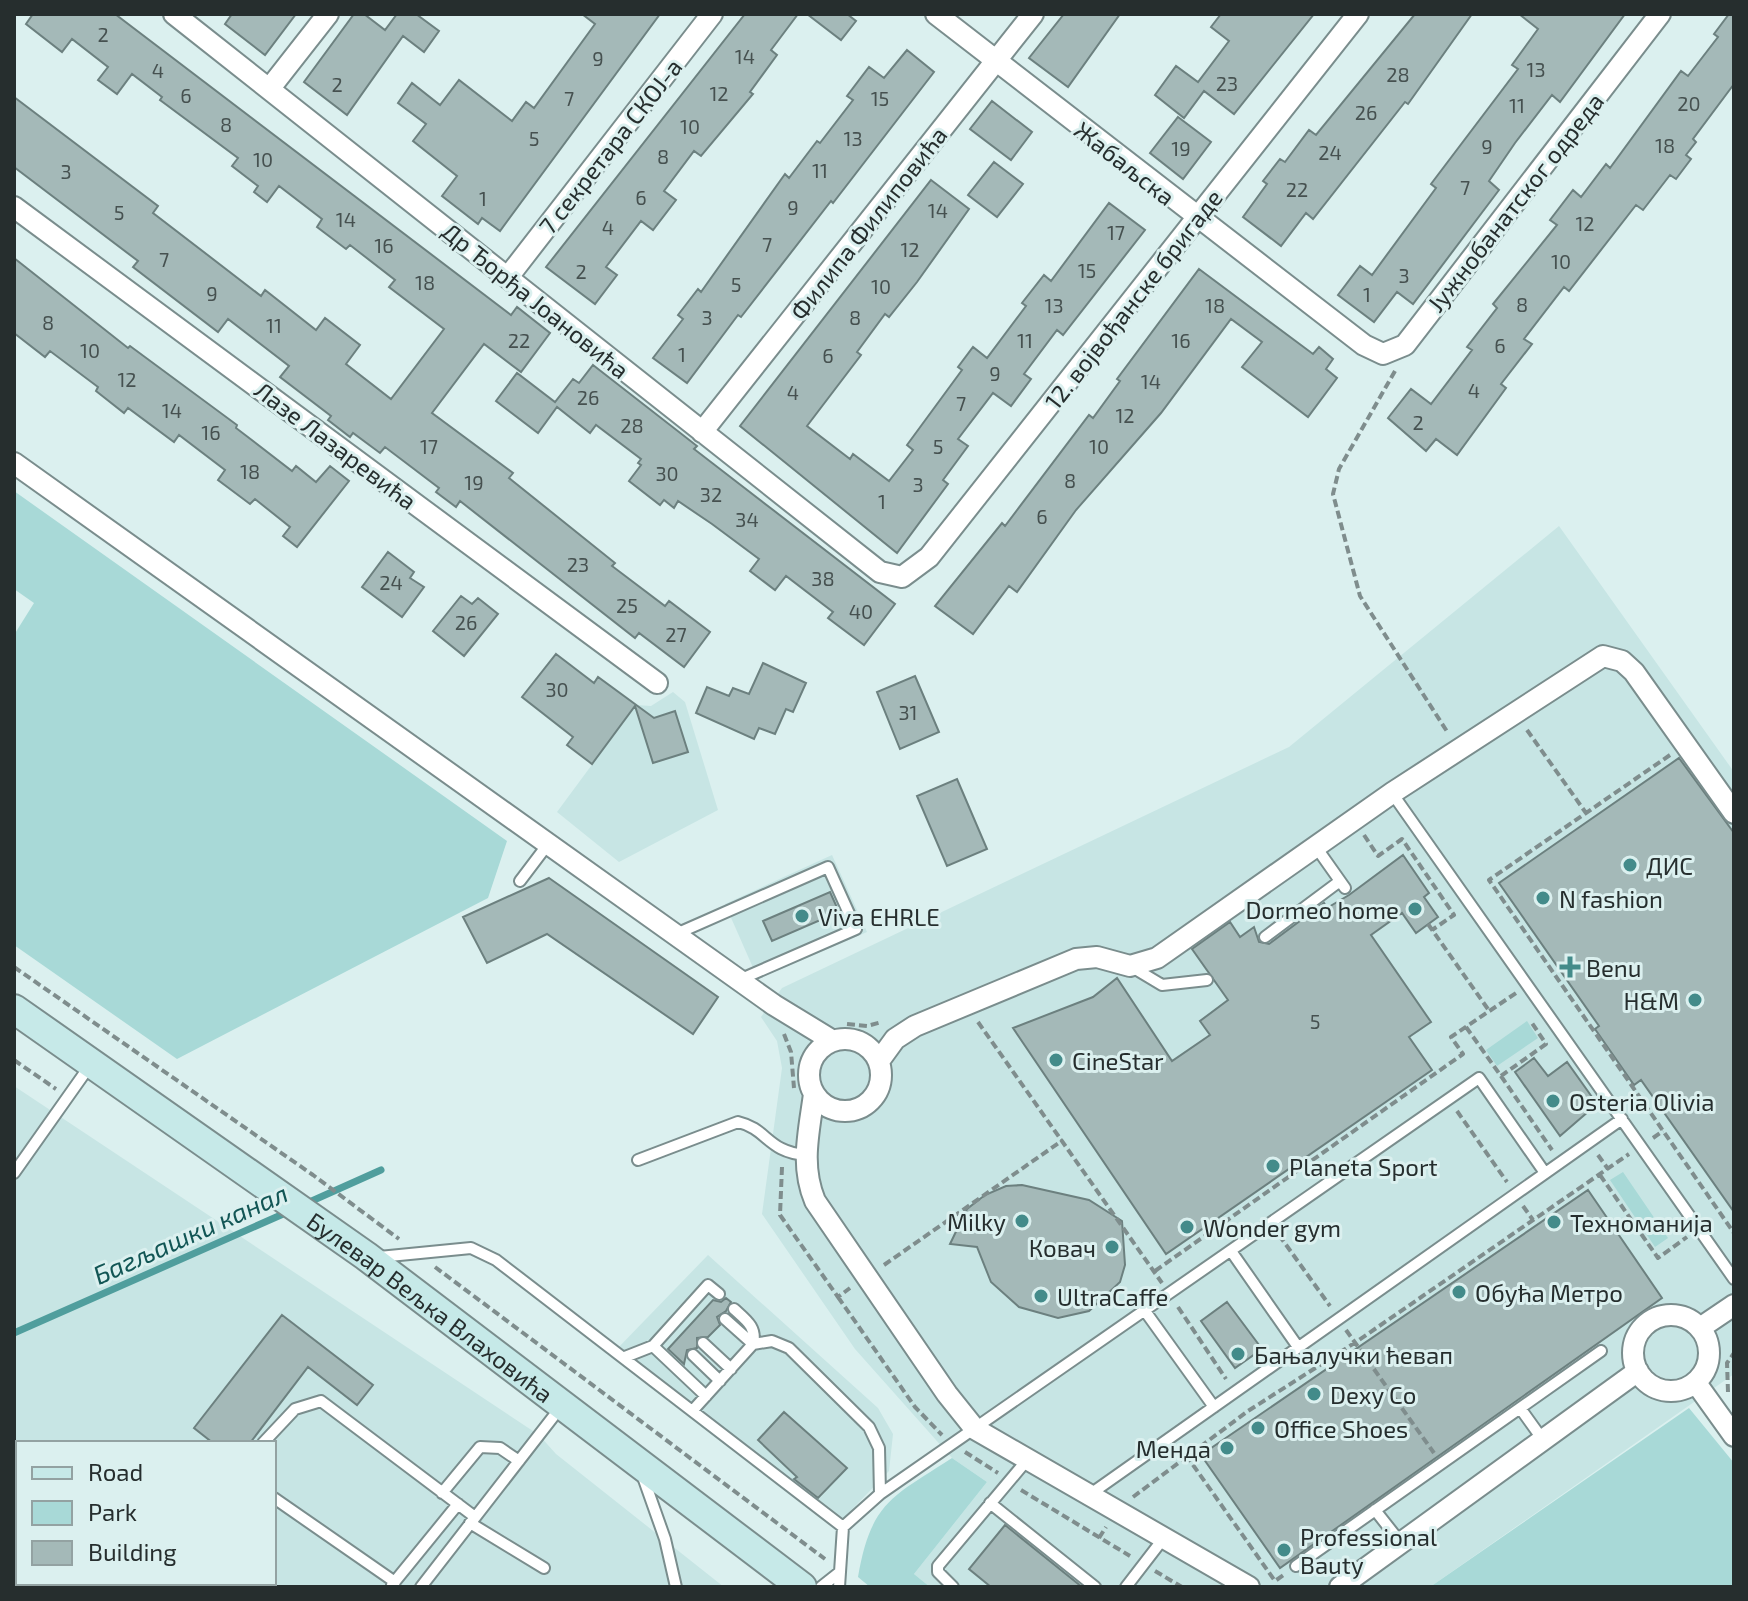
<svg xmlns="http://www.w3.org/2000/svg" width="1748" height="1601" font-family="'Exo 2',sans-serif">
<rect width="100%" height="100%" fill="#dbf0ef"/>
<path fill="#c7e5e4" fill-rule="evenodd" d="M1559,526l175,246v602l-304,213h-500l-16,-13 73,-92 -35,-24 -97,-109 -93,-135 20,-146 -5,-27 -16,-24 21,-29 507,-241z
M673,692l12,10 33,108 -99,52 -62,-50 79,-107 15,1z
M832,855l35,77 -109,47 -33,-75z
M14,1086l525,349 17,19 168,133h-710zM18,1443h256v140h-256z
M708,1255l170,153 15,26 -4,37 -52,54 -222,-174z"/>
<path fill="#a8d9d7" d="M14,491l493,350 -19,57 -311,161 -163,-114v-310l20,-32 -20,-14z
M1527,1021l11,17 -41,28 -11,-16z
M1623,1172l45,66 -13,9 -45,-67z
M1689,1408l45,55v124h-304z
M952,1458l35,24 -73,92 16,13h-60l-12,-10c13,-75 34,-80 94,-119z"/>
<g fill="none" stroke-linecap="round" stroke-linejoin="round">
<path stroke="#509e9d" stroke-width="7" d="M305,1204l76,-34
M14,1333l276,-122"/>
</g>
<path fill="#a4b9b8" stroke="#6c807f" stroke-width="2" d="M33,14h82l396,301 6,-8 33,26 -29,39 -37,-28 -52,69 81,60 -4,5 106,85 -3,3 53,40 4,-5 41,31 -26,35 -45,-34 -4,5 -175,-137 -4,6 -20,-15 3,-4 -54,-41 -5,6 -27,-20 -3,4 -22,-17 3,-4 -51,-39 9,-11 -61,-47 -10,13 -85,-65 5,-6 -124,-94v-70l144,109 -5,7 108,83 4,-6 51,40 9,-12 35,27 -14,19 45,35 53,-70 -55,-42 6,-7 -45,-35 -4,4 -29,-22 5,-8 -43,-33 -12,16 -13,-10 4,-6 -26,-20 6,-8 -78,-58 2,-3 -30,-23 -15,20 -19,-14 10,-13 -36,-28 -10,13 -36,-28z
M232,14h64l-31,41 -40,-31z
M354,14h10l21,16 12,-16h19l23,17 -15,21 -21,-16 -56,79 -43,-33z
M582,14h78l-160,217 -18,-13 -4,6 -36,-28 15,-20 -44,-35 13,-17 -28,-21 14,-20 28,22 19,-25 53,41 14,-19 8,6 61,-84z
M745,14h53l-27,36 6,5 -27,37 3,2 -52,62 -7,-5 -30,40 12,9 -23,30 -12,-9 -35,46 11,8 -22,29 -49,-37z
M807,14h40l9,7 -15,19z
M1064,14h56l-52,73 -39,-29z
M1221,14h93l-80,100 -30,-23 -20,27 -29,-23 21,-29 22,16 31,-41 -18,-14z
M1415,14h57l-64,90 -3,-2 -92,117 -7,-6 -25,33 -38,-29 24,-33 -4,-3 17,-22 5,3 24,-32 7,5z
M1519,14h106l-65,88 -8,-7 -37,48 -26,38 10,9 -86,114 -16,-12 -23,30 -36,-27 22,-29 12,9 64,-87 -5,-4 87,-115 -6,-4 26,-36z
M1729,14h5v70l-41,55 3,3 -10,13 5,4 -15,20 -6,-4 -27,35 -7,-5 -67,86 -5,-4 -40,52 8,5 -31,40 5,4 -49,67 -21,-16 -10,12 -38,-33 23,-29 20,15 41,-54 -5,-3 30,-39 -4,-4 64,-79 -7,-5 23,-30 8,7 25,-33 4,4 71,-97 7,5 30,-39 -4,-3z
M907,50l27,22 -101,131 -2,-2 -90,116 -3,-2 -51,68 -34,-25 30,-39 -5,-4 20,-26 3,3 84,-118 4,4 28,-37 3,2 33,-43 -6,-4 22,-29 15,11z
M992,101l40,31 -21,28 -41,-31z
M1178,117l33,25 -28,37 -33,-26z
M994,162l29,22 -26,33 -29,-22z
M931,180l38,29 -52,73 -28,35 -4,-3 -28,38 4,3 -54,71 43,33 3,-5 36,27 24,-31 -6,-5 55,-75 -4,-3 15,-20 14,11 39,-52 -4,-3 22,-28 7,6 58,-78 36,27 -82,105 -6,-5 -33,44 7,5 -20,27 -18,-13 -35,46 10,7 -25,34 5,4 -51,69 -157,-127z
M14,258l114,90 2,-2 107,79 -1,3 56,43 4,-5 20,16 14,-16 19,15 -52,66 -14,-11 7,-9 -35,-28 -5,5 -32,-24 7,-10 -46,-35 -5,7 -46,-34 -4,5 -28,-22 2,-4 -48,-36 -5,6 -31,-24z
M1199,269l114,85 6,-7 14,12 -7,10 11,9 -29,39 -66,-50 20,-25 -31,-23 -70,94 -85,97 -59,82 -8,-6 -36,48 -38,-28 67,-83 3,3 84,-111 4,3 27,-37 -3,-2z
M593,365l104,81 -3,3 201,155 -31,41 -36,-27 5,-6 -47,-36 -11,14 -25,-19 9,-12 -47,-35 -34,-23 -4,7 -10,-8 -4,5 -31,-24 12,-16 -3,-2 3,-4 -45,-34 -6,8 -33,-26 -19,26 -42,-32 21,-28 38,29 18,-23 6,4z
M388,552l26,20 -4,6 14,9 -22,30 -40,-30z
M461,596l11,8 6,-6 20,16 -34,42 -31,-25z
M556,654l38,29 4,-6 56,41 21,-7 13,41 -35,11 -18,-57 -43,58 -25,-19 6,-8 -51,-40z
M763,663l43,20 -13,29 -7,-3 -11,25 -16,-6 -5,11 -58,-26 11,-26 22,9 4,-8 16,6z
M915,676l24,56 -39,17 -23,-57z
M1679,758l55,75v379l-93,-132 -7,5 -39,-56 4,-3 -100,-143z
M957,779l30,70 -40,17 -30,-70z
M1403,855l26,38 -5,4 14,20 -22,16 -14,-20 -31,22 60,87 -22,15 23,33 -266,184 -153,-226 80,-31 24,-19 55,83 38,-26 -10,-14 28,-21 -36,-51 38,-27 10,15 14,-10 5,15 10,2 55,-41 3,5 22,-13z
M549,878l169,119 -25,37 -146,-100 -60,29 -24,-46z
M830,892l9,20 -67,29 -9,-20z
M1534,1058l14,18 19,-14 30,42 -37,32 -45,-64z
M1022,1185l67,15 33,21 3,44 -5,17 -31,29 -31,7 -39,-11 -28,-25 -14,-35 -27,-3 17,-35 18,-14 21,-9z
M1588,1190l74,108 -382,270 -79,-113z
M726,1298l5,4 -5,9 -9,6 3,8 -12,12 -11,1v10l-10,2 -3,14 -16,-15 45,-49 8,2z
M1227,1302l35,47 -27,19 -34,-47z
M282,1315l91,70 -16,20 -49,-38 -58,76h-37l-19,-15z
M784,1412l63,56 -29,30 -24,-19 3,-2 -39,-37z
M1005,1525l77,62h-91l-22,-18z"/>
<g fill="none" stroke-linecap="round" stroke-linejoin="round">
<defs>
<path id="service" d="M1392,793l342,486
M1316,847l29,41
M520,881l28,-37
M676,934l152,-67 28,62 -117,51
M1265,937l75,-56
M1132,967l30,18 45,-5
M638,1160l100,-38c30,7 29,30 68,33
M14,1173l77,-109
M1231,1251l67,96
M379,1257l92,-9 25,12 347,267
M1145,1311l69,96
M725,1319l28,25
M703,1343l28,26
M753,1344l19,-3 17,7 80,79 10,21 1,46
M653,1346l53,50
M693,1355l27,26
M625,1357l28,-11 55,-61 11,9
M1520,1408l23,32
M694,1409l59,-65c4,-17 -7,-24 -19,-35
M263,1443l32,-34 26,-8 154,116
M642,1474l23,65 11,48
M442,1493l38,-46 20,1 19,13
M1089,1495l533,-376
M274,1498l121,84
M990,1503l105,84
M1375,1510l26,33
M470,1523l74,45
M1296,1566l305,-215
M392,1585l66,-81
M421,1587l139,-179
M821,1587l19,-15
M839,1587l4,-60 37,-33 599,-416 66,95
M953,1587l-15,-15v-6l89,-106
M1126,1587l37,-48"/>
<path id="minor" d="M174,14l706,558 22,5 27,-20 429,-543
M936,14l428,331 19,9 22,-9 255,-331
M270,88l58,-74
M14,207l643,476
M508,277l204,-263
M702,432l331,-418
M14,463l760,542 59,36
M809 1075a36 36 0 1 1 72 0a36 36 0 1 1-72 0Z
M879,1061l16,-22 20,-13 161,-67 21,-2 33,9 27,-8 235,-165 211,-137 19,5 12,11 100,141
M814,1094c-5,38 -14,71 1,107l132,193 28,35 274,158
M1633 1353a38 38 0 1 1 76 0a38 38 0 1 1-76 0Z
M1700,1328l34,-23
M1696,1383l38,53
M1340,1587l298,-216"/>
<g id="secondary">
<path id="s1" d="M14,1009l352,247 436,331"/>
</g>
</defs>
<use href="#service" stroke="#7a8d8d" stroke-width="14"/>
<use href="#minor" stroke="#7a8d8d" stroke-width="24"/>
<use href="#secondary" stroke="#7a8d8d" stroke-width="32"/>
<path stroke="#7f8d8d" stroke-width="4" stroke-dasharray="8 4" stroke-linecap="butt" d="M1395,371l-56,98 -6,25 27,102 88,137
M1527,730l59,83
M1670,755l-181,125 245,353
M1364,835l14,21 24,-17 52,76 -22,15
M1428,924l62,88
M14,967l299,208 86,64
M978,1022l184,261
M847,1024l20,2 15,-4
M1466,1027l35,49 45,-32 -14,-21
M784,1034l7,18 3,36
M14,1060l42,29
M1501,1076l51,74
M1457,1111l50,71
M1653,1138l10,-7
M1598,1155l10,14
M782,1167l-2,48 58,82 12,-9
M1600,1175l58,83 29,-21
M1523,1206l10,14
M1279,1235l51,71
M884,1265l179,-125
M435,1267l390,292
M1155,1271l308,-217 -12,-17 65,-44
M838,1297l77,110 27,28
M1178,1307l48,72
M1346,1330l88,123
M1728,1392l-1,-29 7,-10
M965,1452l33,21
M1186,1455l89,126 10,-7
M1021,1490l109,66
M1133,1497l115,-86 108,-69 273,-188
M1099,1538l7,-11
M1155,1571l27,16"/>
<use href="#service" stroke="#fff" stroke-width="10"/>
<use href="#minor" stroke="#fff" stroke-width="20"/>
<use href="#secondary" stroke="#c6e9e8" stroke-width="28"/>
</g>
<g fill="#438b8a" stroke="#dbf0ef" stroke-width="3">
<circle cx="1630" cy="865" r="8"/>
<circle cx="1543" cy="898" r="8"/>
<circle cx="1415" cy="909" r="8"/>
<circle cx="802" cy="916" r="8"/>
<path d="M1566 955h8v8h8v8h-8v8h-8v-8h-8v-8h8z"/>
<circle cx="1695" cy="1000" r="8"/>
<circle cx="1056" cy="1060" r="8"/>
<circle cx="1553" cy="1101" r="8"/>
<circle cx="1273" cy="1166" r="8"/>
<circle cx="1022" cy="1221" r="8"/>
<circle cx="1554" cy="1222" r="8"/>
<circle cx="1187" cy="1227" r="8"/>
<circle cx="1112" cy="1247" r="8"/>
<circle cx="1459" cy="1292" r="8"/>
<circle cx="1041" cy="1296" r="8"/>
<circle cx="1238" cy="1354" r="8"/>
<circle cx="1314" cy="1394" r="8"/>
<circle cx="1258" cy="1428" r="8"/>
<circle cx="1227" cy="1448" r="8"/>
<circle cx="1284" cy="1550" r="8"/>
</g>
<g text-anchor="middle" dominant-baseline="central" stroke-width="6" stroke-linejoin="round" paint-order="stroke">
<g font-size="20" fill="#465150">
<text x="103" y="34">2</text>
<text x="745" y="56">14</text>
<text x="598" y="58">9</text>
<text x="1536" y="69">13</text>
<text x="158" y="70">4</text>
<text x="1398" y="74">28</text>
<text x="1227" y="83">23</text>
<text x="337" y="84">2</text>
<text x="719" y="93">12</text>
<text x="186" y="95">6</text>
<text x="569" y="98">7</text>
<text x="880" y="98">15</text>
<text x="1689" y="103">20</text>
<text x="1517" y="105">11</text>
<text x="1366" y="112">26</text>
<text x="226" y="124">8</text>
<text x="690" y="126">10</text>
<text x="534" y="138">5</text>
<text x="853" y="138">13</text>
<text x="1665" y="145">18</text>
<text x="1487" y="146">9</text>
<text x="1181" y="148">19</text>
<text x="1330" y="152">24</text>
<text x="663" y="156">8</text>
<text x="263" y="159">10</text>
<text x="820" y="170">11</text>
<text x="66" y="171">3</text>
<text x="1465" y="187">7</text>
<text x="1297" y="189">22</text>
<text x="641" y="197">6</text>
<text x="483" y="198">1</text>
<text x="793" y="207">9</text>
<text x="938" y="210">14</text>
<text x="119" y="212">5</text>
<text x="346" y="219">14</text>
<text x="1585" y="223">12</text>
<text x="608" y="227">4</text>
<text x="1116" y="232">17</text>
<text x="767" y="244">7</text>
<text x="384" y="245">16</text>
<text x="910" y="249">12</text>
<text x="164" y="259">7</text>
<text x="1561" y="261">10</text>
<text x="1087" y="270">15</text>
<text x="581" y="271">2</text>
<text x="1404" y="275">3</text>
<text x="425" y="282">18</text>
<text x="736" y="284">5</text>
<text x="881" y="286">10</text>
<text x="212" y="293">9</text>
<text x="1367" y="294">1</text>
<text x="1522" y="304">8</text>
<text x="1054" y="305">13</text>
<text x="1215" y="305">18</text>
<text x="707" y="317">3</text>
<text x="855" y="317">8</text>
<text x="48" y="322">8</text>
<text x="274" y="325">11</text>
<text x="519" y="340">22</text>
<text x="1025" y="340">11</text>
<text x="1181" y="340">16</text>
<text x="1500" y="345">6</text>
<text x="90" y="350">10</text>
<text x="682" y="354">1</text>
<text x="828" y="355">6</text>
<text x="995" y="373">9</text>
<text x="127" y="379">12</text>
<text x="1151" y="381">14</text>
<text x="1474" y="390">4</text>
<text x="793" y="392">4</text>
<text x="588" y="397">26</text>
<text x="961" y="403">7</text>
<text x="172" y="410">14</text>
<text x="1125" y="415">12</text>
<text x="1418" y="422">2</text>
<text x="632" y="425">28</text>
<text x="211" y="432">16</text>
<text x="429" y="446">17</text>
<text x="938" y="446">5</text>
<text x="1099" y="446">10</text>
<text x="250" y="471">18</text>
<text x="667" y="473">30</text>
<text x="1070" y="480">8</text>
<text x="474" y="482">19</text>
<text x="918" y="484">3</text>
<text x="711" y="494">32</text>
<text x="882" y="501">1</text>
<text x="1042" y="516">6</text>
<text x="747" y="519">34</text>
<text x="578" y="564">23</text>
<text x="823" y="578">38</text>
<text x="391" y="582">24</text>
<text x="627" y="605">25</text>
<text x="861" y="611">40</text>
<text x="466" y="622">26</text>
<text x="676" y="634">27</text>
<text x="557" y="689">30</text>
<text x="908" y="712">31</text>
<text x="1315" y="1021">5</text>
</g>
<g font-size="24" fill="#262e2e" stroke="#dbf0ef">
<text transform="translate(610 146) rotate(-52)">7 секретара СКОЈ-а</text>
<text transform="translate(1125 163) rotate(38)">Жабаљска</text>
<text transform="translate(1515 202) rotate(-52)">Јужнобанатског одреда</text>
<text transform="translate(868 223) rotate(-52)">Филипа Филиповића</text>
<text transform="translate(1133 299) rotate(-52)">12. војвођанске бригаде</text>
<text transform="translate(536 300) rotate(39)">Др Ђорђа Јоановића</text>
<text transform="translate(336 445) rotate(37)">Лазе Лазаревића</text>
<text stroke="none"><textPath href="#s1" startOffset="512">Булевар Вељка Влаховића</textPath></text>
</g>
<g font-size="24" fill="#262e2e" stroke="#dbf0ef" text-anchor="start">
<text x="1646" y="865">ДИС</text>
<text x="1559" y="898">N fashion</text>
<text x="1399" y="909" text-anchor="end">Dormeo home</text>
<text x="818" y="916">Viva EHRLE</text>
<text x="1586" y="967">Benu</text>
<text x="1679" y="1000" text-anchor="end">H&amp;M</text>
<text x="1072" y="1060">CineStar</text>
<text x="1569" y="1101">Osteria Olivia</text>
<text x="1289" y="1166">Planeta Sport</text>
<text x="1006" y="1221" text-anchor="end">Milky</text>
<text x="1570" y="1222">Техноманија</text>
<text x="1203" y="1227">Wonder gym</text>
<text x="1096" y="1247" text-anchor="end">Ковач</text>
<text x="1475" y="1292">Обућа Метро</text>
<text x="1057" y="1296">UltraCaffe</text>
<text x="1254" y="1354">Бањалучки ћевап</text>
<text x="1330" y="1394">Dexy Co</text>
<text x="1274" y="1428">Office Shoes</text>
<text x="1211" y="1448" text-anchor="end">Менда</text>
<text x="1300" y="1536">Professional<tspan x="1300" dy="28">Bauty</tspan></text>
</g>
<g font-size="26" font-style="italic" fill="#125655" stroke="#dbf0ef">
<text transform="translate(190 1233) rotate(-24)">Багљашки канал</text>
</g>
</g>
<rect width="1748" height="1601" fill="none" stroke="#262e2e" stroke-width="32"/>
<rect x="16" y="1441" width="260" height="144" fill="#dbf0ef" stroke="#93a2a2" stroke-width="2"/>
<rect x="32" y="1467" width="40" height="12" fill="#c6e9e8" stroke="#93a2a2" stroke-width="2"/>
<text x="88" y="1481" font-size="24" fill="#262e2e">Road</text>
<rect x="32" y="1501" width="40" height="24" fill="#a8d9d7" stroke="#93a2a2" stroke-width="2"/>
<text x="88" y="1521" font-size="24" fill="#262e2e">Park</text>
<rect x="32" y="1541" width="40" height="24" fill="#a4b9b8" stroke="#93a2a2" stroke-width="2"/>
<text x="88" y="1561" font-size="24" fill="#262e2e">Building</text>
</svg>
